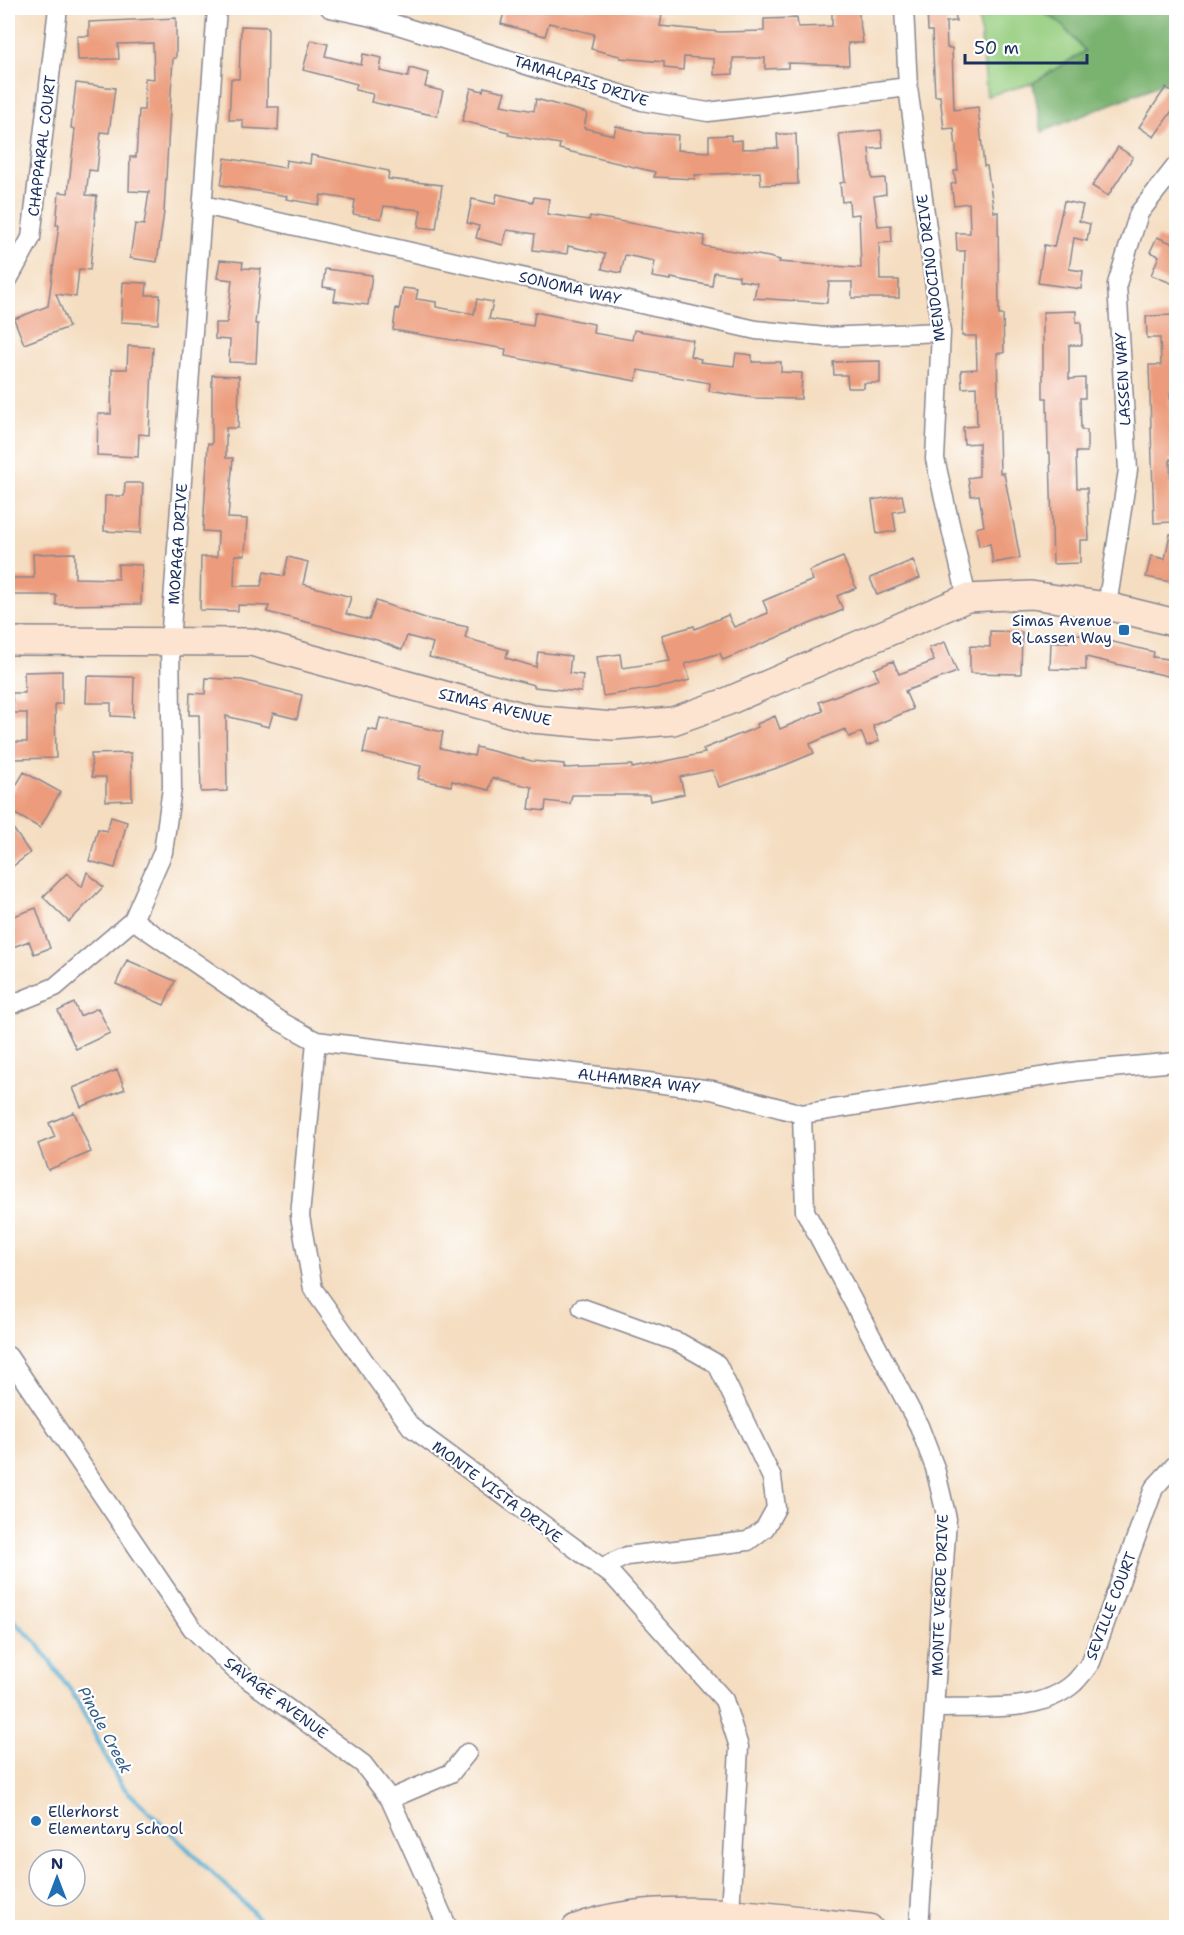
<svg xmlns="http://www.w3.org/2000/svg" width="1184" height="1935" font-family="'Shantell Sans',sans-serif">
<rect width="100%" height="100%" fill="#fff"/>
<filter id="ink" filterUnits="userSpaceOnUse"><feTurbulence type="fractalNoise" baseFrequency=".0167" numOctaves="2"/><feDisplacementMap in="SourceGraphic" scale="12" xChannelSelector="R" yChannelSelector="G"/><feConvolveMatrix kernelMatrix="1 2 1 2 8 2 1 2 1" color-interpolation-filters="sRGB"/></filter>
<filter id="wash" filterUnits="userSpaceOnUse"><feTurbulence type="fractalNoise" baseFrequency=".008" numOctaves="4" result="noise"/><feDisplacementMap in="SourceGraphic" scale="24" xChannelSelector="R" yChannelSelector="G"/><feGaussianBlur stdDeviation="1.35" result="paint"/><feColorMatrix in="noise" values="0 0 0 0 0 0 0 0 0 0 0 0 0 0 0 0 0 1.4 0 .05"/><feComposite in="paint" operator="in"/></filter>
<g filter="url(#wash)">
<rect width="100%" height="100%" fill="#f4ddc0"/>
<path fill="#98cf81" stroke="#5a7f70" stroke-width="1.5" d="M978,8h58l22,13 27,30 -52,32 -46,13z"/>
<path fill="#7ab26f" stroke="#4a7066" stroke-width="1.5" d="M1036,8h140v70l-134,54 -9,-49 52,-32 -27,-30z"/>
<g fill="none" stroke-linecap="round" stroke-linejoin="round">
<path stroke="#57b0d5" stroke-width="4.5" d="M8,1615l29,28 40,57 43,84 133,128 12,16"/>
</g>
<g id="blocks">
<path fill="#ec9c7b" d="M505,8h117l40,7 -2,11 60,6 44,-1v-12l33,-1 1,9 34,-1v-18h26l5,35h-15l1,22 -61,-2v5l-23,1v-11h-32v16l-19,1v-16l-30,-2 -1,13 -19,-2v-6l-44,-4v-2l-29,-7 3,-15 -45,-11 -4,13 -44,-12z
M927,8h28l1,13 -10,1 1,26h5l2,62 24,-3 6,59h3l7,46h4l1,103h4l1,38h-7l3,120h4l16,85 -27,5 -3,-19 -11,2 -3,-18 8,-2 -5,-31 -8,1 -3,-18 11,-2v-33l-15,1 -1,-17 14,-1 -1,-39 -14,1 -1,-18 16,-1 -1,-33h-14l3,-85h-8l-1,-18h14l-1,-30 -15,2 -3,-21 5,-1 -2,-12 4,-1 -4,-42 -10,1 -4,-33h-5l-3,-65h-4z
M176,18v40h-3l-9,154 -7,50 -27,-4 5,-34 9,1 5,-33 -20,-1 1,-34h6l3,-47h5l1,-32 9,1 -1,-36 -35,1 1,15 -41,1 -1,-24h12v-14z
M241,26l27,1 -1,80h12l-1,23 -35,-2v-8h-14l2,-41h8z
M311,40l17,4 -3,12 36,9 2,-11 19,4 -2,13 28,6 2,-9 18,5 -3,14 18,4 -6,25 -66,-14 2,-8 -18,-4 2,-6 -54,-14z
M76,83l39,5 -6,45 -8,-1 -4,39 -8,-1 -3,25 11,1 -7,74 -11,-1 -3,28 -20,-3 13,33 -45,17 -10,-25 34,-13 11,-81h-3l3,-33 9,1 7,-64 -4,-1z
M484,87l21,5 -4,13 33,6 2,-12 51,14 -3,15 30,7 2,-9 29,7 33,2 -1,15 32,2v-16l22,-1v6l11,-1v9l36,-1 -1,-14h19l2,50 -37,1 -1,-13 -65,3v4l-41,-2 1,-5 -96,-23 1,-5 -52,-9 1,-3 -47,-11 9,-33 12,3z
M1166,87l10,8v10l-22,32 -15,-10z
M881,130l2,18 -14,1 3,30 13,-1 1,16 -12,2 4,30 13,-1 1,17 -13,1 1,37h19v18h-47v-16h-23l-2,21 -73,-5 3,-15 -18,-3v-4l-25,-4 -2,14 -41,-8v2l-19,-3 3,-16 -30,-6 -4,18 -19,-4 3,-15 -37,-8 -1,8 -34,-4 2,-16 -28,-4 -4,15 -27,-7 3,-12 -12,-3 5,-24 23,5 2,-10 36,8 1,-5 15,2 -2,15 42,6 1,-4 115,20 -2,10 66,11 11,3 -1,2 82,6 -2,-54 -9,1 -1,-14 -7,1 -2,-19 5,-1 -6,-48z
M1118,147l15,10 -25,39 -16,-10z
M311,155l78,16 -1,8 54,6 -6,44 -18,-2 3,-17 -37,-4 -3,13 -28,-5 2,-14 -34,-5 -2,10 -33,-6 1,-3 -66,-11 4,-27 60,10 1,-8 24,4z
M1064,201l19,4 -4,16 11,3 -3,17 -13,-3 -5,31 14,2 -2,18 -43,-6 6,-38 10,2z
M1157,237l19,8v40l-25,-10 8,-19 -9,-4z
M220,260l23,2 -1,6 19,1 -6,55h3l-2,39 -27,-1 1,-22 -15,-1v-16h12l5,-43 -15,-2z
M325,269l47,6 -4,30 -34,-4 2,-12 -13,-2z
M123,282l24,1 -1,12h14l-2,29 -37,-2z
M403,288l15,2 -2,9 20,3v5l38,7 3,-15 16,3 -4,17 44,7 2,-14 59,12 -1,9 39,7 2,-10 59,10 -3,16 11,3 -1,3 34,4 2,-13 16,2v7h29v10l21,1 -1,26 -47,-1 -45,-7 1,-8 -72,-13 -2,11 -131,-25 1,-7 -113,-19 3,-22 3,1z
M1076,311v11h5l1,23h-13v34l16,-1v20h-5l1,32h6v22h-11l1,36h10l2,52h-9v23l-27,1 -3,-111h-2l-1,-55h-4v-86z
M1176,315v79h-6l1,43h5v22h-6l2,63 -18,1 -5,-158h12l-1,-27h-13l-1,-22z
M128,346l25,1 -4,88 -10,-1 -1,23 -41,-2 1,-41h13l1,-45h15z
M880,361v22h-16v5h-16l-1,-13h-13l-1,-13z
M212,375l27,1 -1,52h-12v30h7l-5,60 19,1 -2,36h-10l-1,31h27l3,-14 20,4 4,-19 20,5 -5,22 48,13 -5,17 23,6 7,-19 52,18 40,8 -3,11 43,12 -2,8 30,9 2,-15 33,4 -2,17 14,2 -2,17 -47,-5v-2l-105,-28 4,-14 -26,-7 -5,14 -25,-10 -110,-28 2,-6 -31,-1v6l-38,-1 1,-53h16l1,-25 -15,-1 5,-88 4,1z
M125,483h18l-2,50 -37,-2 1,-35h19z
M902,495l3,15 -12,2 3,19 -19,3 -5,-34z
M1170,534l6,1v48l-30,-6 5,-21 14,3z
M75,553v25l43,1v-15l24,1 -1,39 -85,1v-10h-48v-17h26l-1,-24z
M843,557l13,31 -19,8 6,14 -120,50 -3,-7 -35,11 5,16 -22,6 -65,10 -6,-39 23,-3 2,14 48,-7 -8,-26 32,-9 1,3 33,-14 6,12 34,-14 -5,-12 50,-21 -4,-9z
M913,560l7,18 -43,17 -7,-17z
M990,631l32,1 -1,42 -51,-1v-27l20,1z
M1070,634l31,1v4l53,13 -1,5 23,3v18l-90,-21v13l-36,-1 1,-27h18z
M945,642l12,30 -52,19 8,18 -40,17 6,15 -12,5 -6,-14 -12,5 -4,-8 -35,15 4,9 -31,13 -64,21 -7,-17 -32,7 4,17 -34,7 -1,-6h-77l-2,9 -24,-3 -1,10 -16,-2 3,-22 -40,-9 -3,12 -37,-9 -1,5 -33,-7 3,-13 -58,-13 5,-24 9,2 3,-13 63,14 -3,16 34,8 2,-9 56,14 32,3v4l68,-3v3l73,-15 -2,-4 55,-22 -1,-3 18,-8 5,13 43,-18 -4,-9 60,-23 -5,-10 19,-8 6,13 35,-13 -5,-13z
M62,671v33h-7l1,54 -43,1 -1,-17h15v-29h-14l-1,-20h13l-1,-21z
M87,676l47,1 -1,40 -22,-1v-13h-25z
M206,678l36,2 60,15 -5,24 -24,-6 -4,14 -43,-11 1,75 -26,1 -2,-77h-10l1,-22 15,1z
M131,753l1,47 -26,1v-24h-14l-1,-23z
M24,772l36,20 -20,36 -32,-18v-22l5,3z
M111,817l16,5 -12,46 -26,-7 9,-32 9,2z
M8,821l22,32 -22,17z
M87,872l16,15 -34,35 -26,-25 24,-24 15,14z
M36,908l14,40 -16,6 -5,-13 -21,8v-31z
M127,960l48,21 -11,24 -48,-21z
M74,1003l6,13 18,-8 12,25 -34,16 -18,-38z
M117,1070l8,19 -44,18 -8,-19z
M74,1112l17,40 -43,18 -10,-26 17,-7 -6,-14z"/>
</g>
</g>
<g filter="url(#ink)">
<use href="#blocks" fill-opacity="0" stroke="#88868f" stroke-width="1.5"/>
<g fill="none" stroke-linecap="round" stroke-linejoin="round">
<defs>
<path id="street" d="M330,8l42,9 270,84 66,11 200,-25
M904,8l4,79 33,245 -6,127 32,139
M203,205l553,125 69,7 116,-5
M9,278l22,-40 27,-230
M1107,606l21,-136 -11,-186 22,-71 37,-47
M133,920l145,100 38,21 396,49 90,24 277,-43 97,-9
M8,1006l47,-19 78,-67 30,-68 9,-64 -2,-146 47,-634
M316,1041l-16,175 13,73 98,138 203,150 110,123 15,47 -9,167
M802,1114l3,97 114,215 16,42 12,51 -28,409
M582,1308l98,35 37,21 55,114 4,30 -11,20 -17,13 -121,15 -27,12
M8,1356l184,272 42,41 129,95 27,35 58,129
M935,1708c44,-2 103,7 139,-25 6,-6 12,-14 17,-21l63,-174 22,-24
M390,1799l61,-26 16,-20"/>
<path id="secondary" d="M8,641l243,1 281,77 81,7 60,-5 53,-19 241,-104 64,-3 76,11 69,17
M576,1928c85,-33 203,-9 293,0"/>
</defs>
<use href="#street" stroke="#88868f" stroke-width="21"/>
<use href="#secondary" stroke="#88868f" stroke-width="30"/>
<use href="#street" stroke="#fff" stroke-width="18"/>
<use href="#secondary" stroke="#fde4d0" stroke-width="27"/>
</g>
</g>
<g fill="#1f6fb2" stroke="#fff" stroke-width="2">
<rect x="1118" y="624" width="12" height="12" rx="3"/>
<circle cx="36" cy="1821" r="6"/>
</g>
<g text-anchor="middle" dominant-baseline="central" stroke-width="4.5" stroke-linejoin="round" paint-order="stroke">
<g font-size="15" fill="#1b2f5e" stroke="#fff">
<text transform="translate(581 81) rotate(17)">TAMALPAIS DRIVE</text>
<text transform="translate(42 146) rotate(-83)">CHAPPARAL COURT</text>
<text transform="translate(931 268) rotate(-97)">MENDOCINO DRIVE</text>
<text transform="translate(570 288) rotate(13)">SONOMA WAY</text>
<text transform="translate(1123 379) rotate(-93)">LASSEN WAY</text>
<text transform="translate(178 544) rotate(-86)">MORAGA DRIVE</text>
<text transform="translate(495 707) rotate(14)">SIMAS AVENUE</text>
<text transform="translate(639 1081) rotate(7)">ALHAMBRA WAY</text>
<text transform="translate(497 1492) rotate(37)">MONTE VISTA DRIVE</text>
<text transform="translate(940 1595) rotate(-88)">MONTE VERDE DRIVE</text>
<text transform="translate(1111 1606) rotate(-69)">SEVILLE COURT</text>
<text transform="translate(276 1698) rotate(37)">SAVAGE AVENUE</text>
</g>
<g font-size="15" fill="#1b2f5e" stroke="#fff" text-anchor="end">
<text x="1112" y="621">Simas Avenue<tspan x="1112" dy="17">&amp; Lassen Way</tspan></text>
<text x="48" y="1812" text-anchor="start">Ellerhorst<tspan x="48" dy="17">Elementary School</tspan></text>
</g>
<g font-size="16" font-style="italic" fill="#305c88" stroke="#fff">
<text transform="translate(105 1730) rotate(62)">Pinole Creek</text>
</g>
</g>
<rect width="1184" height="1935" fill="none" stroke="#fff" stroke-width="30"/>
<g transform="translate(57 1878)"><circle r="28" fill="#ffffff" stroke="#a4acbf" stroke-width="1.5"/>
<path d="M0-4.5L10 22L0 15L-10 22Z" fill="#1f6fb2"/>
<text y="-9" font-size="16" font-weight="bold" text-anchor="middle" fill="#1b2f5e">N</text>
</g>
<path d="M965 54v9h122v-9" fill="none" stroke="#1b2f5e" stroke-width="3"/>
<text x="974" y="54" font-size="18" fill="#1b2f5e" stroke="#ffffff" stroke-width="4.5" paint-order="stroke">50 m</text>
</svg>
